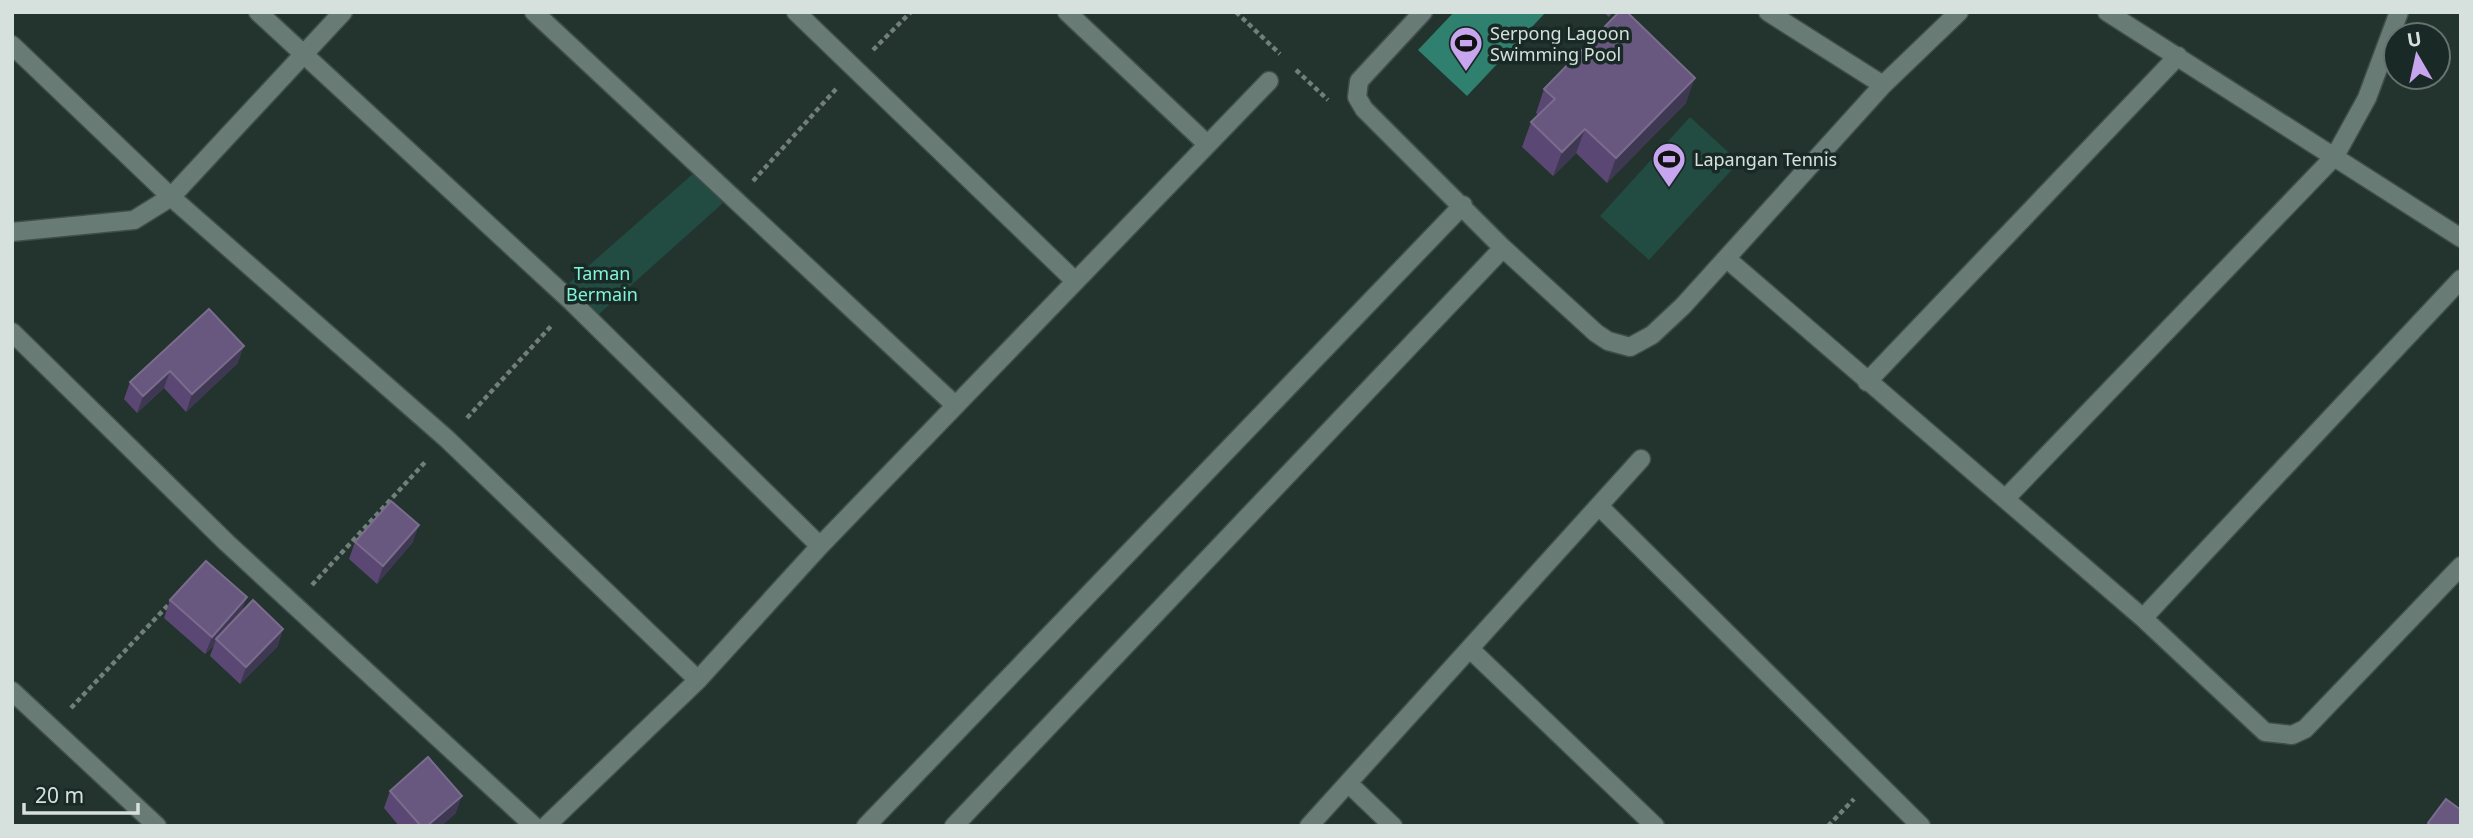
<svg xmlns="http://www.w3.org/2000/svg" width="2473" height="838" font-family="'Noto Sans',sans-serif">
<rect width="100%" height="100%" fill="#23332e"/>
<path fill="#224b42" d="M1690,117l49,45 -90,98 -49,-44z
M695,172l28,31 -125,112 -29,-32z"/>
<path fill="#2f806e" d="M1454,12h92l-79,84 -49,-46z"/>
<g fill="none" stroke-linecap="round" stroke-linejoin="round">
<defs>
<path id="minor" d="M258,12l315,291 247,243
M534,12l421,393
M796,12l278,268
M1067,12l140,132
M1423,12l-64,69 -2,16 7,12 139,139 93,85 12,8 22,6 22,-12 31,-29 200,-221 76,-73
M1768,12l115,73
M2107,12l354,226
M12,45l159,152 276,242 251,241
M12,232l122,-12 37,-23 172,-185
M1727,259l416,359 122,114 27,3 13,-6 156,-163
M12,332l215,211 307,283
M1867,382l311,-326
M2006,498l329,-342 32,-58 32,-86
M1600,507l321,319
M2143,618l318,-339
M1470,649l185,177
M12,691l145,135
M1348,783l45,43
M546,826l152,-146 122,-134 449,-465
M866,826l597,-621
M954,826l549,-578
M1309,826l332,-367"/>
</defs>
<use href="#minor" stroke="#404d4a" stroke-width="21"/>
<path stroke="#717f7b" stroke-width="4.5" stroke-dasharray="5 3.5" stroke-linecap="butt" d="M1236,12l44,42
M873,50l38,-38
M1296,70l32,30
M753,181l83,-92
M467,418l86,-94
M312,585l115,-125
M71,708l100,-106
M1828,826l26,-27"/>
<use href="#minor" stroke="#697b75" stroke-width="18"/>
</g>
<path fill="#5b4773" d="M1603,12h10l-4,5z
M1544,89l142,14 -79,80 -31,-30 -23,23 -31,-29 9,-25 7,-7 -2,-2z
M209,309l29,54 -52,49 -22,-24 -27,25 -13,-14 6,-17z
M355,542h58l-36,42 -28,-25z
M170,600l72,11 41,18 -6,18 -37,37 -30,-28 4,-11 -9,9 -41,-36z
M390,791l66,22 -15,13h-42l-15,-18z"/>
<path fill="#3f3853" d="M1695,78l-9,25 -79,80 9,-25z
M1585,129l-9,24 -23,23 9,-24z
M244,346l-6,17 -52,49 6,-18z
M170,371l-6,17 -27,25 6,-17z
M419,525l-6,17 -36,42 6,-18z
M247,597l-6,17 -25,25 -2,6 -9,9 7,-17z
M283,629l-6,18 -37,37 6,-17z
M462,796l-6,17 -15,13h-14z"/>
<path fill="#68577e" stroke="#7a6c8d" stroke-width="2" d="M1619,12h8l68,66 -79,80 -31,-29 -23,23 -31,-30 24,-23 -11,-10z
M209,309l35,37 -52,48 -22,-23 -27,25 -13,-14z
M391,501l28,24 -36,41 -28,-24z
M206,561l41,36 -35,40 -42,-37z
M253,600l30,29 -37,38 -30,-28z
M428,757l34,39 -35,30h-6l-31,-35z
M2446,799l15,11v16h-30l-3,-3z"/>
<defs>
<symbol id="stadium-pin" viewBox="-11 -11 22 30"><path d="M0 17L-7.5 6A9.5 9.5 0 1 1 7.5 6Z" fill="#c8a6ef" stroke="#192925"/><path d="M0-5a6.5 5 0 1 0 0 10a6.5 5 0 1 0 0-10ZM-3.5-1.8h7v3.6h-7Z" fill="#111"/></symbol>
</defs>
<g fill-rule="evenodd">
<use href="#stadium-pin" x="1447" y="24" width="38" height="52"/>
<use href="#stadium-pin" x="1650" y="140" width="38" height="52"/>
</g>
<g text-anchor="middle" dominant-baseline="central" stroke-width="7" stroke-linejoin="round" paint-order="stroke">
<g font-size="18" fill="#d6e0dd" stroke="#192925" text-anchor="start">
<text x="1490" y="33">Serpong Lagoon<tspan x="1490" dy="21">Swimming Pool</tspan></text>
<text x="1694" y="159">Lapangan Tennis</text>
</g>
<g font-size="18" fill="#80f3d8" stroke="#192925">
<text x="602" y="273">Taman<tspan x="602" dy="21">Bermain</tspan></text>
</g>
</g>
<rect width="2473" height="838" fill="none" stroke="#d6e0dd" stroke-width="28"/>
<g transform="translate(2417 56) rotate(351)"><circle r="33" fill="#192925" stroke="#65726f" stroke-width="2"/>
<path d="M0-5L12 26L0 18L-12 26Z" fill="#c8a6ef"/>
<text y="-10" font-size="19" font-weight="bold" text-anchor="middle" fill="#d6e0dd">U</text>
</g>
<path d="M24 803v10h114v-10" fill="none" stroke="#d6e0dd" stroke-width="3.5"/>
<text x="35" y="803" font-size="21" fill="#d6e0dd" stroke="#192925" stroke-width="5" paint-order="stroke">20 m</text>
</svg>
